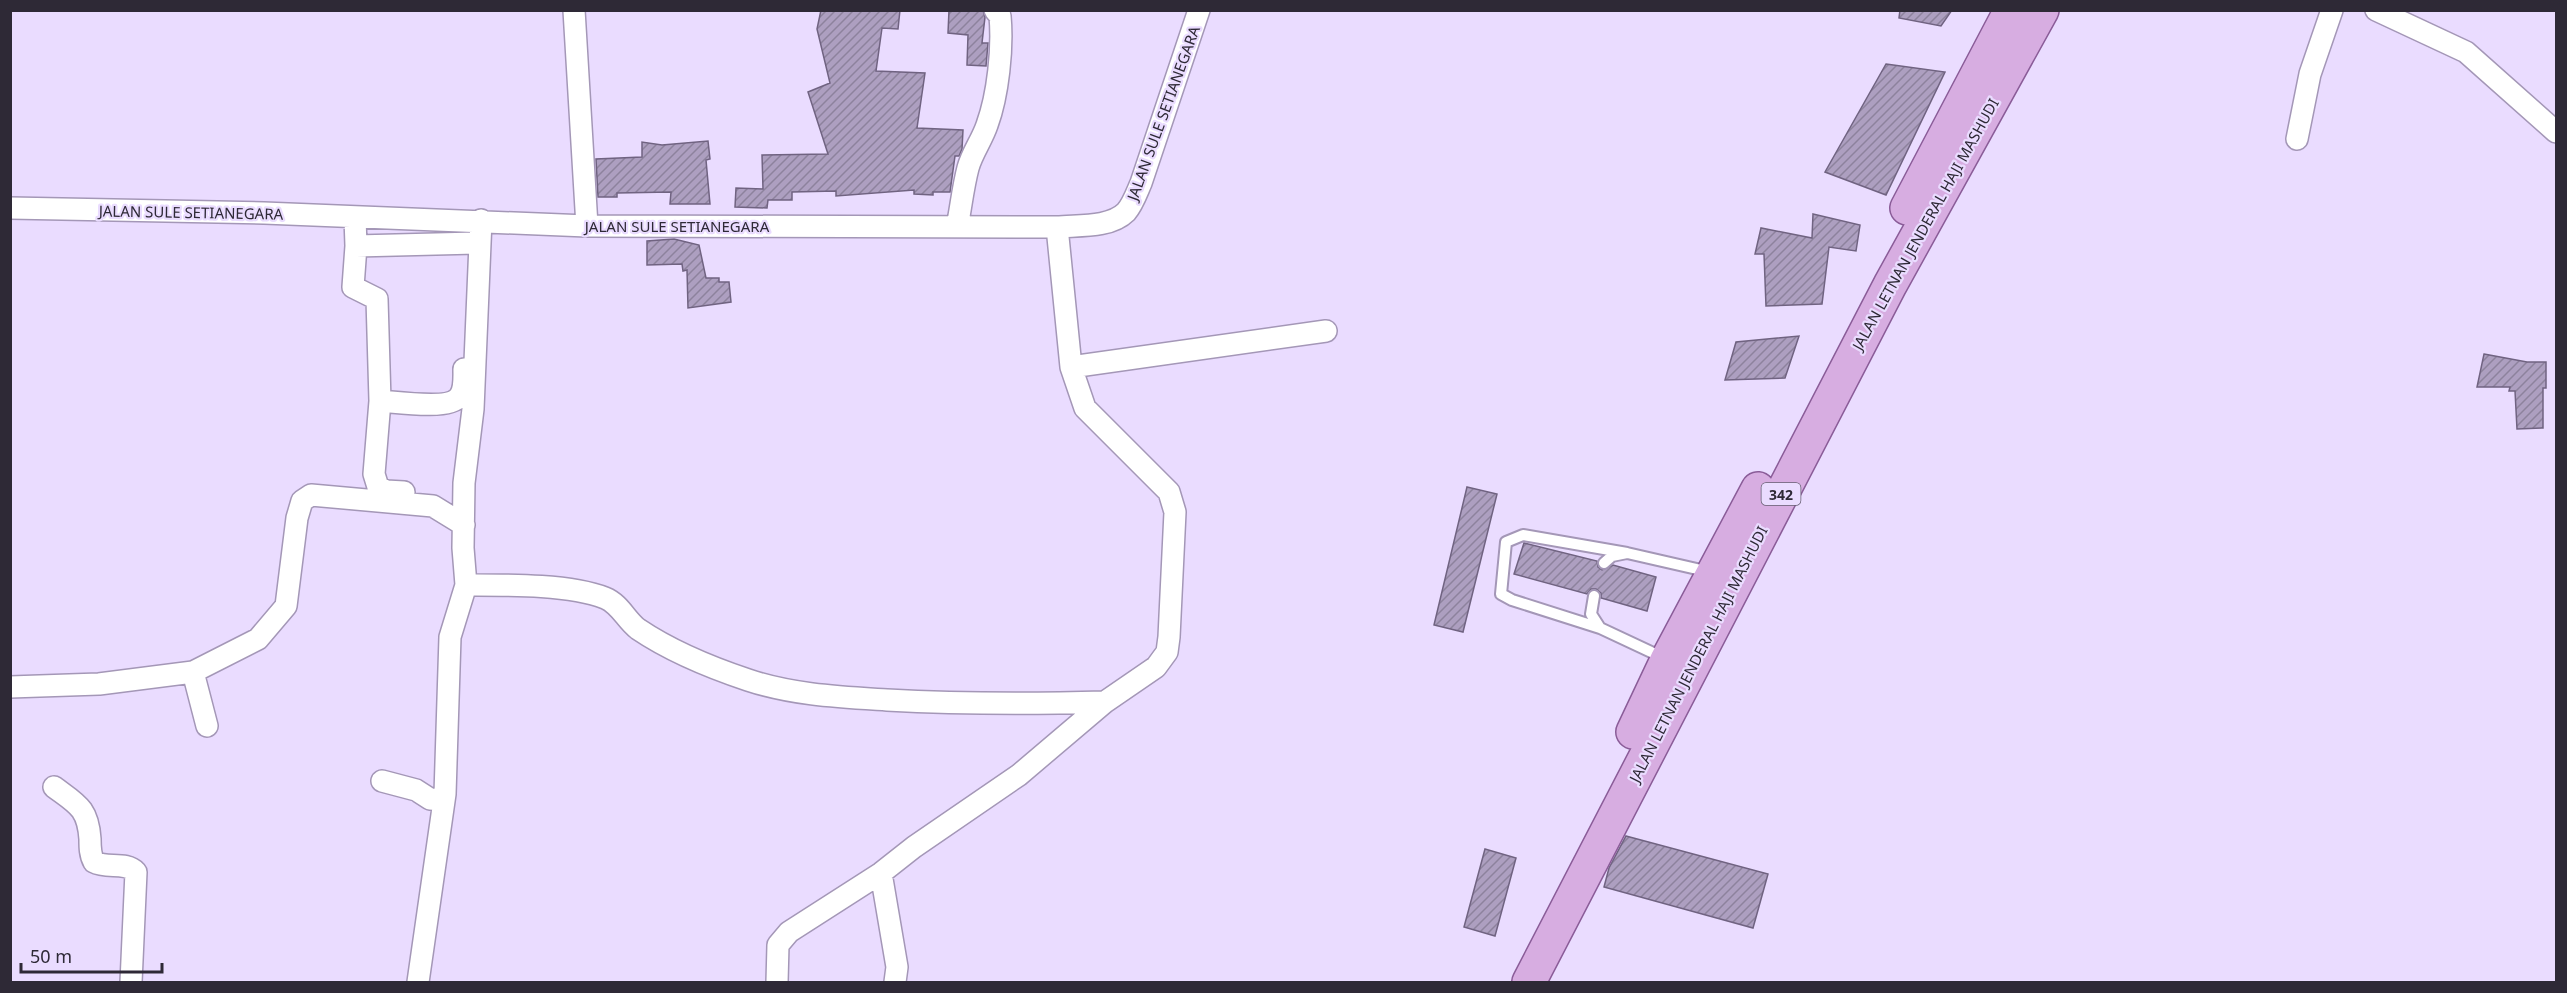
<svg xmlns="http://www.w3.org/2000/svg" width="2567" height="993" font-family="'Noto Sans',sans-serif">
<defs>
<pattern id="building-hatch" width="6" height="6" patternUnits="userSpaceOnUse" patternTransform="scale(1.5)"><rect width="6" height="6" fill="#ad9fc0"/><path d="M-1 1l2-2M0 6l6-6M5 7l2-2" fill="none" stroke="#8d829d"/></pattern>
</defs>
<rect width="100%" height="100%" fill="#eadcff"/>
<path fill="url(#building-hatch)" stroke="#706381" stroke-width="1.5" d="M821,10h79l-2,19 -16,-1 -6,43 49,2 -8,55 46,2 -1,19 -3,7h-4l-5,36h-17v3l-19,-1v-4l-78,6v-5l-44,1v8h-24l-1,8 -32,-1 1,-19 27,1 -1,-34 66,-1 -20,-62 22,-9 -13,-54z
M949,10h34l2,7 -3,26h6l-2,23 -19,-1 1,-30 -20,-2z
M1900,10h52l-11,16 -42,-8z
M1886,64l59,8 -59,123 -61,-23z
M708,141l2,18 -4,1 4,44h-40l1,-12 -54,1v4h-19l-2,-38 46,-2v-15l20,3z
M1813,214l47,11 -4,26 -27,-4 -7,57 -56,2 -2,-52h-9l6,-26 51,10z
M674,239l25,6 7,33h13v4h10l2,20 -43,6 -1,-38 -4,1 -1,-7 -35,1v-24z
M1799,336l-14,42 -60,2 11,-38z
M2484,354l43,8h19v26h-3v40l-26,1 -2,-38h-6l1,-4h-33z
M1467,487l30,7 -34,138 -29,-7z
M1524,543l73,18 1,6 4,3 11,-5 43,12 -9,34 -46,-13v-5l-5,-4h-5l-4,5 -73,-20z
M1626,836l142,38 -15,54 -149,-41 5,-19z
M1485,849l31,9 -21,78 -31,-9z"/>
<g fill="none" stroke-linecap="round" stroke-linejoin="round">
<defs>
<path id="service" d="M1604,563l8,-7 15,-3 83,19
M1594,596l-3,18 9,14 64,30
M1600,628l-88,-28 -11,-6 5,-52 17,-7 104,18"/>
<path id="minor" d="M574,10l13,216
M2376,10l90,42 90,80
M2297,139l13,-65 22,-64
M10,208l254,5 323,13 470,1c21,-2 53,1 69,-15 7,-8 11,-20 15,-29l58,-173
M355,218l1,28 -3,41 24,12 3,102 -6,73 4,13 8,4 18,1
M957,227c4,-20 6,-40 11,-59 4,-15 14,-28 19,-43 11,-30 16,-77 13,-109l-5,-6
M356,246l120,-3
M1071,367l255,-36
M380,401c16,1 69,9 79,-4 6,-7 5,-19 5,-28
M466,585l-3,-37 1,-65 9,-74 8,-189
M193,672l14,54
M10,687l89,-3 94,-12 65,-33 28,-33 11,-88 5,-17 9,-6 122,11 31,19
M382,781l34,9 14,9 14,1
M54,787c23,17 34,21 36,52 0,8 0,16 4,23 13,7 32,-1 42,10l-5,110
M881,873l16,94 -2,15
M418,982l27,-188 5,-157 16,-52c40,0 103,-1 139,13 15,6 21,22 33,31 34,23 71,38 110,51 45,15 92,17 139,20 73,4 145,4 218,2
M777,982l1,-37 11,-13 92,-59 33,-26 105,-72 86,-73 51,-35 11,-15 2,-15 6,-125 -6,-20 -84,-84 -14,-41 -14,-140"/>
<path id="primary" d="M1907,208l104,-198
M1633,732l34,-72 91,-171
M1529,982l361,-697 152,-275"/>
</defs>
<use href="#service" stroke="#a497b7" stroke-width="14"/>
<use href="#minor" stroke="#a497b7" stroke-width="24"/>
<use href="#primary" stroke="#8a5c98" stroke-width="36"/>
<use href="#service" stroke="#fff" stroke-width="10"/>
<use href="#minor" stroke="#fff" stroke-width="21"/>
<use href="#primary" stroke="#d7ade1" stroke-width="33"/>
</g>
<g text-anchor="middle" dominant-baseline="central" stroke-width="4.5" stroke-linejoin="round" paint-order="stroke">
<rect fill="#eadcff" stroke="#665f72" stroke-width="1.5" x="1761.5" y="483" width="39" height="22" rx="4.5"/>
<g font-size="14" font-weight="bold" fill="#2e2936">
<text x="1781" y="494">342</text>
</g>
<g font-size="15" fill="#2e2936" stroke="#eadcff">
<text transform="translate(1163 113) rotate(-70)">JALAN SULE SETIANEGARA</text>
<text transform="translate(191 212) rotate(1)">JALAN SULE SETIANEGARA</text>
<text transform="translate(1925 224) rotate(-61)">JALAN LETNAN JENDERAL HAJI MASHUDI</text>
<text x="677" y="226">JALAN SULE SETIANEGARA</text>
<text transform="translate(1698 654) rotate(-63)">JALAN LETNAN JENDERAL HAJI MASHUDI</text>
</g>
</g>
<rect width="2567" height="993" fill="none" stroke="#2e2936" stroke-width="24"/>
<path d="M21 963v9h141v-9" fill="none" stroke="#2e2936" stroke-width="3"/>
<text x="30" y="963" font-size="18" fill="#2e2936" stroke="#eadcff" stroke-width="4.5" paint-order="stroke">50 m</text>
</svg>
